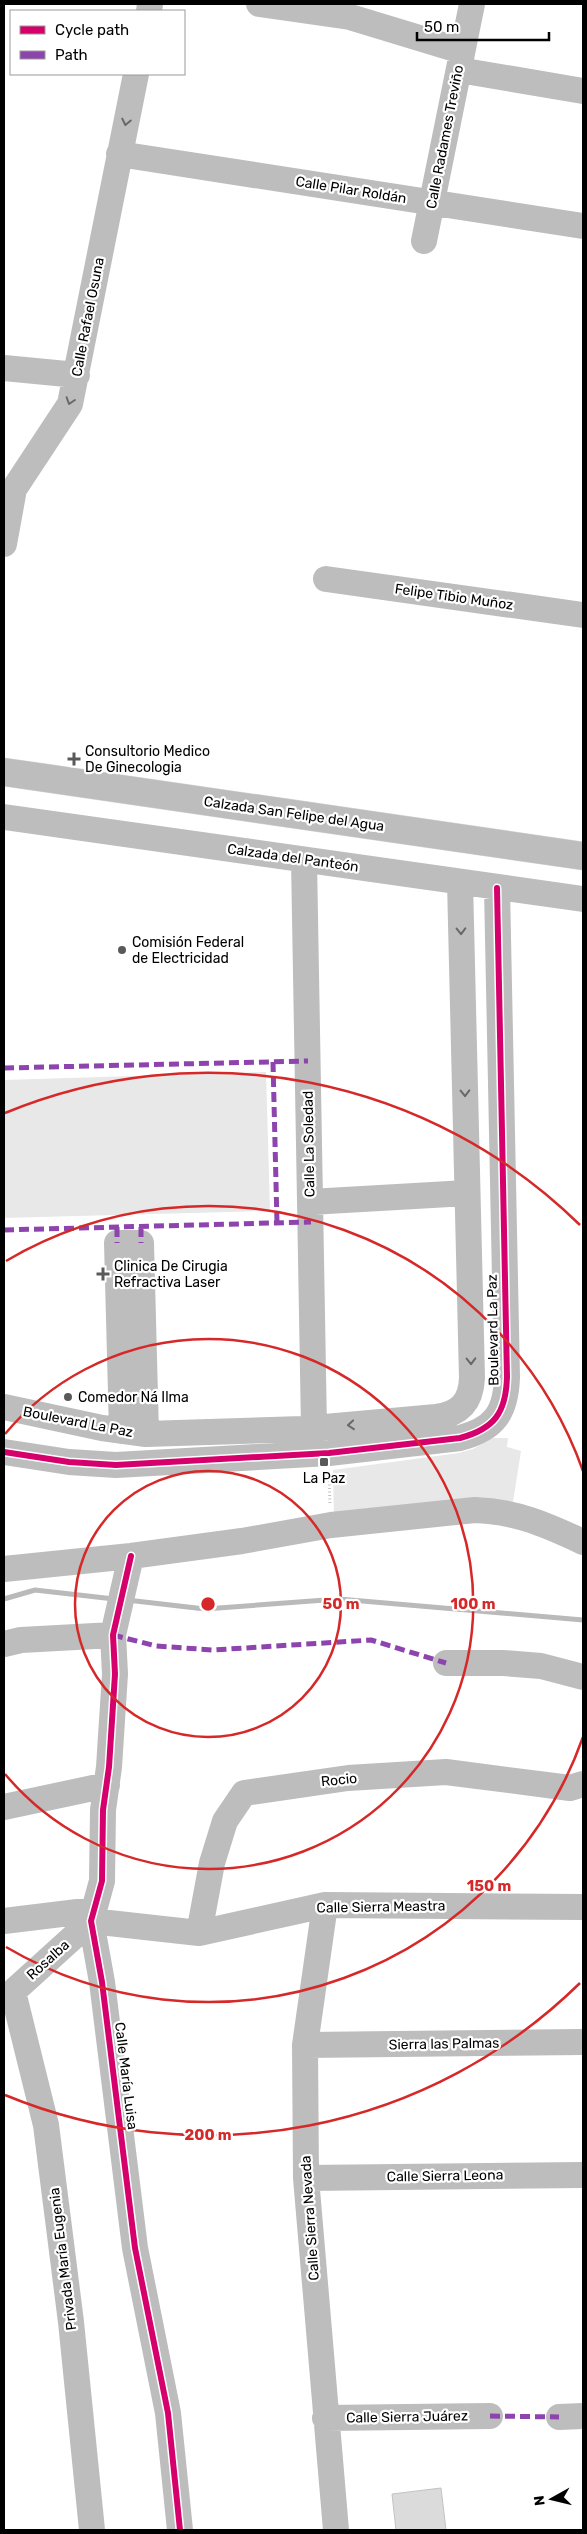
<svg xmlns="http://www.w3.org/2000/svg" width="587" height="2534" font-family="Rubik,sans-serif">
<rect width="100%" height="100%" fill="#fff"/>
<path fill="#e8e8e8" d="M266,1072l4,139 -266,7v-138z
M492,1438h16l-1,9 14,4 -8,51 -22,-1 -157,18 -1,-49 126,-17 14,-4z"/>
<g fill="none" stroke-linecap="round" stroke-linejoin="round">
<path stroke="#bababa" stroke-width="5" d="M4,1599l31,-9 79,9
M127,1600l78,9 134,-10 244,21"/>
</g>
<path fill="#dbdbdb" stroke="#c3c3c3" d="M441,2488l5,42h-50l-4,-36z"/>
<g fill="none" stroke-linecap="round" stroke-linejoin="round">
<defs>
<path id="major" d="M4,772l579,84"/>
</defs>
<use href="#major" stroke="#dbdbdb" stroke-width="29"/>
<path stroke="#c2c2c2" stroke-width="3" stroke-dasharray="1 2.5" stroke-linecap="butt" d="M329,1474l1,31"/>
<path stroke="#bdbdbd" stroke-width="26" d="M259,4l91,13 112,34
M149,11l1,-7
M459,70l124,21
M119,154l464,72
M424,241l48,-237
M4,368l73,7
M4,544l10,-55 56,-85 66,-330
M326,579l257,36
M4,817l579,82
M304,860l10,568
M310,1202l157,-9
M4,1407l98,21 44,6 157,-5 133,-12c24,-3 35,-15 36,-39l-12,-496
M122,1431l-5,-188h24l5,191
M4,1452l65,10 47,3 213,-12 131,-15c34,-9 46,-25 47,-61l-10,-489
M131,1556l-18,79 2,39 -6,93 -6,43 -1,71 -11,40 11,61 33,266 33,165 12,117
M4,1569l127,-13 111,-15 89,-16 144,-15c40,1 72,15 108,32
M4,1644l17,-4 92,-5
M446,1663h57l38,3 42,11
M4,1807l103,-22
M325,1905l-20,140 1,133 30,352
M4,1921l90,-11
M199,1933l13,-70 13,-42 19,-28 104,-15 98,-6 124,16 13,-4
M13,1992l33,133 25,197 21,208
M4,2000l87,-79 108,12 126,-28 258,2
M305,2045l278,-3
M306,2178l277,-3
M559,2417l24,-1
M325,2418l165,-2"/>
<use href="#major" stroke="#bdbdbd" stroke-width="28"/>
<path stroke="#8e44ad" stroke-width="5" stroke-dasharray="10 5" stroke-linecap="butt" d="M273,1062l4,161
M4,1068l304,-7
M117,1227v16
M141,1227v16
M4,1230l307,-8
M113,1635l43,11 57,4 158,-10 75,23
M490,2416l69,1"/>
<defs>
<path id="cycleway" d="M4,1452l65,10 47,3 213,-12 131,-15c34,-9 46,-25 47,-61l-10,-489
M131,1556l-18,79 2,39 -6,93 -6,43 -1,71 -11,40 11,61 33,266 33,165 12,117"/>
</defs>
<use href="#cycleway" stroke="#fff" stroke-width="9"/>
<use href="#cycleway" stroke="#d6006c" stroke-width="6"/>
</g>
<defs><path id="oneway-chevron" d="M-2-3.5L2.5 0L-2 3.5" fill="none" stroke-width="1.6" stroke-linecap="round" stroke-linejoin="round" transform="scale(1.25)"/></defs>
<g stroke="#686868">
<use href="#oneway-chevron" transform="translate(126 122) rotate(102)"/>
<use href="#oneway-chevron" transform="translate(70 401) rotate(108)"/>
<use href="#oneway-chevron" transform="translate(461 931) rotate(89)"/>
<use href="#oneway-chevron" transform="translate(465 1093) rotate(89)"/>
<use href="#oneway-chevron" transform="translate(471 1361) rotate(89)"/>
<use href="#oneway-chevron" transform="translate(351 1425) rotate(175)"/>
</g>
<g fill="none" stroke="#d62828" stroke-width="2.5">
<circle cx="208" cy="1604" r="133"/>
<path d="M5 1434A265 265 0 1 1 5 1774"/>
<path d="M583 1737A398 398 0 0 1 6 1947M6 1261A398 398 0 0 1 583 1471"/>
<path d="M580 1983A531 531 0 0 1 5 2095M5 1113A531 531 0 0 1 580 1225"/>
</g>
<g fill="#595959" stroke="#fff" stroke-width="2">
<path d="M71.5 751.5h5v5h5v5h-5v5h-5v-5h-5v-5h5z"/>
<circle cx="122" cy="950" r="5"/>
<path d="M100.5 1266.5h5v5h5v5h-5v5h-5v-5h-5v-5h5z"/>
<circle cx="68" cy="1397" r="5"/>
<rect x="319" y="1457" width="10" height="10" rx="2.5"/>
</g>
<g text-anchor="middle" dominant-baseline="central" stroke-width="4.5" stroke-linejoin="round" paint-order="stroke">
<g font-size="14" fill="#000" stroke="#fff">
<text transform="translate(445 137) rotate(-79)">Calle Radames Treviño</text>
<text transform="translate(351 190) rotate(9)">Calle Pilar Roldán</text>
<text transform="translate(88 317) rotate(-79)">Calle Rafael Osuna</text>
<text transform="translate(454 597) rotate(8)">Felipe Tibio Muñoz</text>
<text transform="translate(294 814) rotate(8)">Calzada San Felipe del Agua</text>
<text transform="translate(293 858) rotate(8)">Calzada del Panteón</text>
<text transform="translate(309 1144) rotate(-91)">Calle La Soledad</text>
<text transform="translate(493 1330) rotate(-91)">Boulevard La Paz</text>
<text transform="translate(78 1422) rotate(11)">Boulevard La Paz</text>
<text transform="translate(339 1780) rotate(-6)">Rocio</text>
<text transform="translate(381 1907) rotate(-1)">Calle Sierra Meastra</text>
<text transform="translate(48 1960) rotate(-42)">Rosalba</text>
<text transform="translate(444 2044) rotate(-1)">Sierra las Palmas</text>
<text transform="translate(126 2076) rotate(83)">Calle María Luisa</text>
<text transform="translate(445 2176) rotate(-1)">Calle Sierra Leona</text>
<text transform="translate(310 2218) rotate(-94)">Calle Sierra Nevada</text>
<text transform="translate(63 2259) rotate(-97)">Privada María Eugenia</text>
<text transform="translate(407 2417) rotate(-1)">Calle Sierra Juárez</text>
</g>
<g font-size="14" fill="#000" stroke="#fff" text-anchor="start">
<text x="85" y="751">Consultorio Medico<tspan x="85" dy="16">De Ginecologia</tspan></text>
<text x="132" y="942">Comisión Federal<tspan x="132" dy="16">de Electricidad</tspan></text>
<text x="114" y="1266">Clinica De Cirugia<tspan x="114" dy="16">Refractiva Laser</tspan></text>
<text x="78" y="1397">Comedor Ná Ilma</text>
<text x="324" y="1478" text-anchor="middle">La Paz</text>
</g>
</g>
<circle cx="208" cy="1604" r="8" fill="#d62828" stroke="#fff" stroke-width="2.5"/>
<g font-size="15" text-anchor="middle" font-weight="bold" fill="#d62828" stroke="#fff" stroke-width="4.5" stroke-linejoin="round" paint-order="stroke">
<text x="341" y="1609">50 m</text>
<text x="473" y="1609">100 m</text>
<text x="489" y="1891">150 m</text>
<text x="208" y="2140">200 m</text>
</g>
<rect width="587" height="2534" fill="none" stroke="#000000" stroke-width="10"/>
<rect x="10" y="10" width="175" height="65" fill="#ffffff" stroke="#999999"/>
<rect x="20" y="26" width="25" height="8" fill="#d6006c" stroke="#999999"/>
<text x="55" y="35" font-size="15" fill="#000000">Cycle path</text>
<rect x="20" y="51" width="25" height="8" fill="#8e44ad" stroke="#999999"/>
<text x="55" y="60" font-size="15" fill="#000000">Path</text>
<g transform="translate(552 2499) rotate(262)" stroke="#ffffff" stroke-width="4" paint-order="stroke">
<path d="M0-4L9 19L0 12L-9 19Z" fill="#000000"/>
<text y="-8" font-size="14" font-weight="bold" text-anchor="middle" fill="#000000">N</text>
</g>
<path d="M417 32v8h132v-8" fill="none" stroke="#000000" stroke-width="2.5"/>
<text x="424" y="32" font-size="15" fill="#000000" stroke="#ffffff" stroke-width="4" paint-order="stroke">50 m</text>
</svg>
